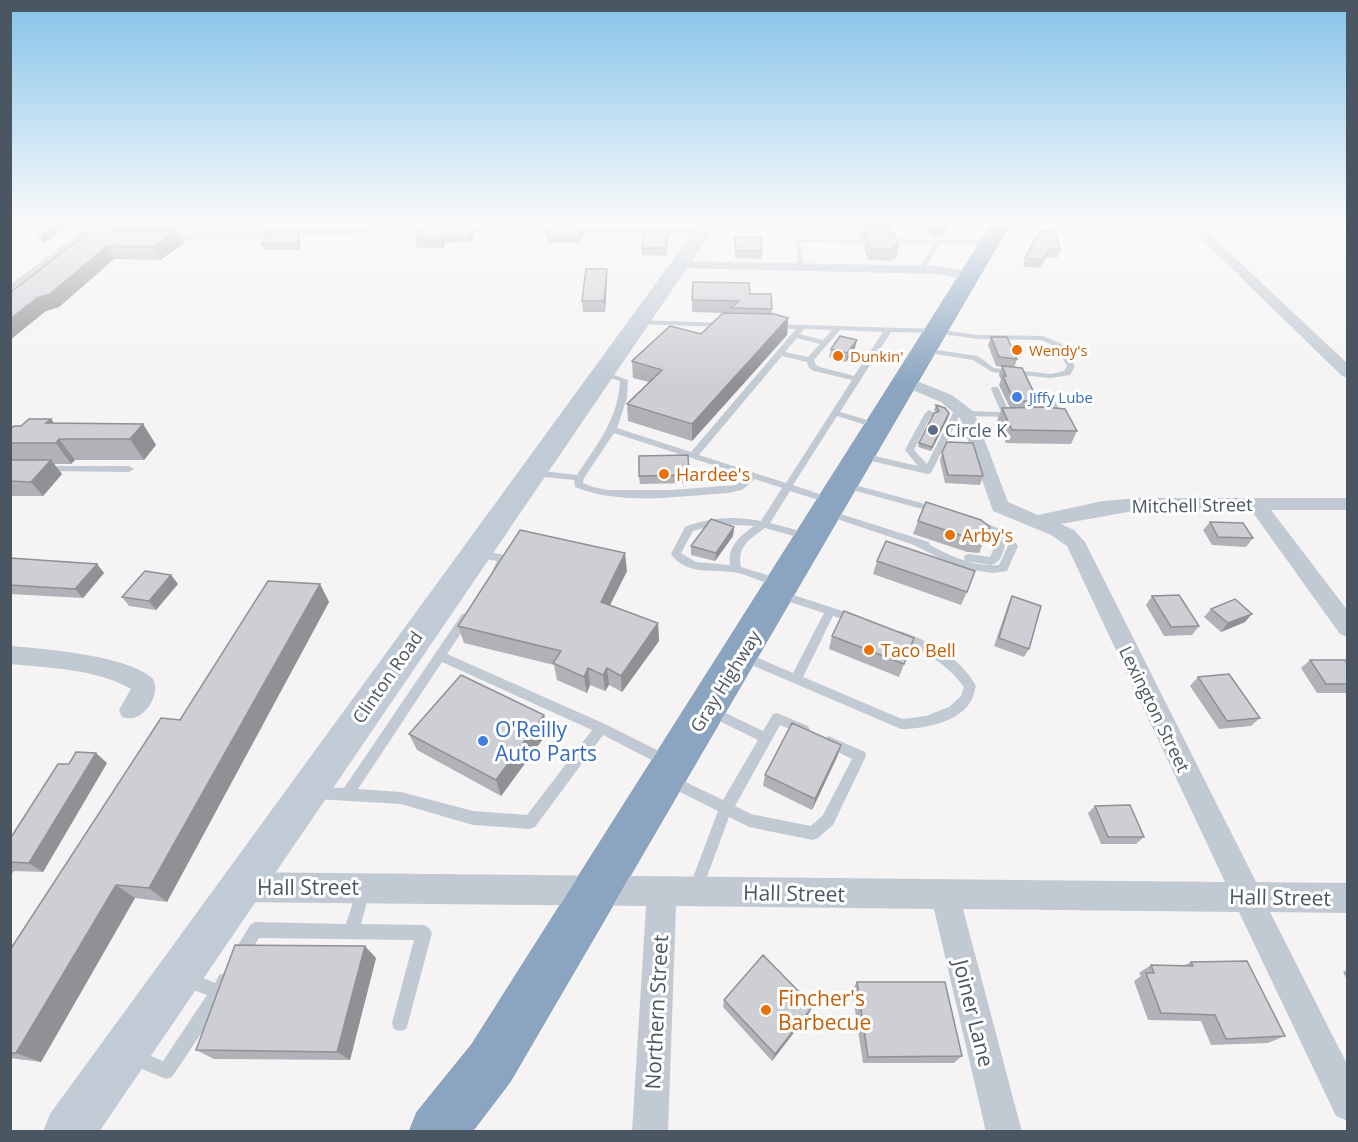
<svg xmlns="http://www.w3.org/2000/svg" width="1358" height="1142" font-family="'Open Sans',sans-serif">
<rect width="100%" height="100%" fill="#f5f3f3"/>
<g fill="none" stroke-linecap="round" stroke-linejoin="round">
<defs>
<path id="highway" d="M992,224h18l-500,858 -38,50h-63l8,-20 55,-68z"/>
</defs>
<use href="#highway" stroke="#7690ad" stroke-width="1"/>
<path fill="#c1cad2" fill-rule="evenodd" d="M795,239l195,1 3,2 -3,2 -49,-1 -18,28 -2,1 -3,-2 17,-27 -135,-1 5,26 -3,2 -3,-2z
M636,320l90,3 4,2 -4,2 -87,-3 -4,-2z
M771,324l164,5 42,6 66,1 19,8 13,22 -5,9 -19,3 -59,-6 -19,-12 -50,-8 -4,-2 4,-2 55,8 16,12 57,6 13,-3 3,-5 -11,-19 -14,-7 -65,-1 -42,-6 -44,-1 -51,80 41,12 1,2 -4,3 -41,-13 -44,69 41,14 2,2 -2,2h-6l-38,-12 -20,32 42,11 1,2 -1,2 -4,2 -43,-12c-14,10 -29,19 -24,39l42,13 1,3 -1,3 -4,1c-14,-4 -27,-10 -41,-14 -24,-5 -51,4 -67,-19l14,-27c26,-10 49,-11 76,-6l21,-33 -27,-9 -13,11 -14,3c-50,3 -106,13 -153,-6l-1,-7 -40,-4 -5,-3 5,-3 43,5c20,-31 41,-55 43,-94l-20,-6v-4h3l25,9 -1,18 -10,30 74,24 105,-123 -22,-1 -4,-2zM804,329l28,1 -9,10 -23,-6zM840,330l43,2 -29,44 -34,-9 -4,-2 -2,-5zM797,338l23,6 -12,13 -23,-5zM782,356l25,6 2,6 5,3 38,9 -66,103 -87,-28zM614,433l133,43 -11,9 -63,5h-65l-15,-3 -10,-4 1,-5zM718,524l36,2c-14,10 -27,21 -24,39l-34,-3 -15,-9 12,-22z
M992,387h6l11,25 8,1v4l-54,-1 -1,-2 4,-3 35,1 -10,-23z
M1042,389h6l15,26 -1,2h-12v-4l3,-1 -12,-21z
M960,404l4,3 -33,66 -3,1 -66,-15 -5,-3 5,-3 56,13 -13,-16 20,-37 4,-3 7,4 -5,2 -17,34 13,14 29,-57z
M46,466h83l5,3 -5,3 -86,-1 -2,-2 2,-2z
M844,482l96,26 2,2 -5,3 -96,-26 -2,-2z
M828,510l101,32 1,3c22,12 44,22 69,20l9,-19 -7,-7 4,7c-3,9 -4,16 -14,19l-26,-4 -1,-3 1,-3 4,-1 21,3 5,-11c-4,-7 -13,-8 -18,-15l3,-3 -5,-2 -2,-2 2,-2 3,-1c17,5 30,10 40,25l-11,25 -15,2 -26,-4 -21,-8 -31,-16 -89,-30 -2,-2 2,-2z
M478,550l26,5 5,4 -7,13 -4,1 -5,-4 4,-8 -23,-4 -1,-3 1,-3z
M781,591l77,25 2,3 -2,3 -4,1 -21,-7 -30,61 99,42 24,-3 23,-9 12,-11 3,-9c-17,-24 -43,-37 -68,-49l-2,-3 2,-3 4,-1c28,9 62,28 76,55 -2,6 -3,13 -7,18 -13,19 -47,25 -68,25l-161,-69 -2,-3 2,-3 4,-2 49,21 31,-60 -47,-15 -1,-3 1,-3z
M466,613l4,1 2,3 -25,37 158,70 66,33 1,4 -1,4 -5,2 -5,-2 -58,-30 -68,92 -5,2 -57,-4 -72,-21 -85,-5 -5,-2 -2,-4 2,-4 5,-2 28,1 118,-174zM442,662l150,68 -65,85 -54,-4 -72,-19 -43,-3z
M711,706l52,25 10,-17 4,-1 31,13 2,4 -2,4 -4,1 -24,-10 -45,81 16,8 60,12 12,-11 29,-56 -27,-13 -2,-4 2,-4 4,-2 4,2 32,14 1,4 -33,69 -15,13 -5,2 -64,-13 -20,-10 -28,76 -5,2 -5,-2 -2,-5 29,-77 -52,-26 -2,-4 2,-4 5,-2 52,25 35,-60 -51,-25 -2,-4 2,-4z
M363,884l5,2 2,5 -9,33 63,1 5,3 3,5 -24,90 -2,6 -6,2 -6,-2 -2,-6 22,-83 -155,-2 -15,24 -5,3 -5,-3 -3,-5 19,-32 5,-3 91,2 12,-38z
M186,971l29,12 4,-8 6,-2 6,2 2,6 -8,17 -53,79 -6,2 -36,-15 -2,-6 2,-6 6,-2 27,11 44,-66 -27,-10 -2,-6 2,-6z"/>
<path fill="#c1cad2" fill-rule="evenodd" d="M91,224h13l-94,72v-11z
M423,224l280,3 6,4 -6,4 -280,-3 -271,10 -6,-4 6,-4z
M1186,224h13l149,140v14l-6,-2z
M680,261l258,5 36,7 2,3 -7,4 -31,-6 -263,-6v-6z
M904,376l48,19 22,17 34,90 30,13 65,-14 36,-3h209v12h-77l77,101v26l-8,-3 -89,-124h-112l-78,14 13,6 11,12 171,340 92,1v30l-78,-1 78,154v55l-12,-5 -97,-204 -276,-3 59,223h-36l-52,-223 -258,-3 -8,226h-36l14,-226 -406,-4 -10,-5 -5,-10 5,-10 10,-5 985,10 -158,-336 -16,-11 -58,-24 -33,-93 -19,-16 -43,-18 -2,-3 2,-3z
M10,646c36,3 113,9 141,31 13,11 -6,49 -29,40l-3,-7 12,-21c-34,-20 -82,-21 -121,-25z"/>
<path fill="#c1cbd6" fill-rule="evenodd" d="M699,224h18l-618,908h-56l7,-18z"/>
<use href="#highway" fill="#8ba5c1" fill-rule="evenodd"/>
</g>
<path fill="#b0b2b7" d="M106,224h99l-7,6 -20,1 6,12 -24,17 -46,-1 -55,48 -13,4 62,-78 -4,-8z
M285,224h15v2l-14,1z
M856,224h35l1,2 -2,7 9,13 -3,12h-3l-1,3 -24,-1 -5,-15 1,-8h-4z
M924,224h27l-10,13h-10z
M473,227l1,8 -3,7 -26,1 -2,5h-26l-2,-8z
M582,228l1,8 -3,7h-32l-1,-7z
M668,230l-1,26 -25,-1v-7z
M1040,231l20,19 -3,8 -11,-1 -6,11 -17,-2 2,-8z
M298,232l2,7v11h-36l-2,-6z
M735,237l27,14 -1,8 -26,-1z
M607,269v10l-2,33h-22l-1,-11z
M750,294l22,15v5l16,4 -1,17 -95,106 -64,-20 -1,-17 22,-22 -16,-4 -1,-17 69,-27 22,-21 -31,-1v-12z
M991,337l26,22 -3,9 24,33 -2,6 41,24 -6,13 -65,-1 -9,-22 5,-13h8l-11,-23 2,-5 -2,-5 3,-8 -6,-1 -8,-21z
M855,348l-9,14 -17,-5 2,-8z
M936,405l13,8 -18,38 -13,-4 1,-4 17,-31 -2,-2z
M51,419l3,4 89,1 13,21 -12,15h-69l-4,4h-17l8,10 -19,22h-33v-67z
M942,452l41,24 -3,9 -35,-2 -5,-22z
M689,475v8l-49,1 -1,-8z
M918,521l72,6 -11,26 -12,-1 -54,-18z
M1210,522l43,16 -7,9 -34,-2 -9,-15z
M734,527l-1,9 -18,25 -24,-6v-9z
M10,558l87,6 7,9 -21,25 -73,-4z
M877,561l90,31 -6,13 -88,-31z
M627,571l-17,34 48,18 1,18 -37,51 -13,-7 -4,6 -15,-6 -3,8 -30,-13 -3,-15 -90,-22 -6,-17z
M171,575l7,9 -22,26 -27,-4 -7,-9z
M320,584l9,18 -162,300 -32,-4 -94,164 -31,-4v-108l170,-230z
M1012,596l17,53 -5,8 -30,-11 14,-41z
M1152,596l47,30 -7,9 -28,1 -18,-31z
M1211,609l34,13 -24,10 -17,-15z
M832,636l82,2 -15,39 -70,-28z
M1310,660l37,4v29h-30l-16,-25z
M1198,677l62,41 -9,8 -32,3 -29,-43z
M548,732l-47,64 -84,-46 -8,-16z
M841,745l-4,12 -25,53 -49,-24 2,-11z
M107,763l-64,109 -29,-1 -4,5v-37z
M1095,806l49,31 -8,7h-35l-13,-31z
M376,958l-26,102 -136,-1 -18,-9z
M1191,962l94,74 -17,7 -57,2 -10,-24 -53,-1 -14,-39 7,-5 -2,-3 12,-8h34z
M1347,970v10l-4,-8z
M857,982l105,74 -8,7h-91l-11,-73z
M724,1000l89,6 -4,7 -37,48 -49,-54z"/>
<path fill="#909195" d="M56,224h15l-27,19 -4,-7z
M195,224h10l-7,6z
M946,224h5l-10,13 3,-10z
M473,227l1,8 -3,7 -2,-7z
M582,228l1,8 -3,7 -1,-7z
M178,230l6,13 -24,17 -7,-13z
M298,232l2,7v11l-2,-6z
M444,236l1,7 -2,5 -1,-8z
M107,246l7,13 -55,48 -13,4 -36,29v-21l27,-21z
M607,269v10l-2,33 -1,-11z
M788,318l-1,17 -95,106v-17z
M857,340l-2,8 -9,14 1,-9z
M949,413l-1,5 -17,33 1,-4z
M51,419l14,20h-6l16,21 -4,4 -15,-21 -10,-20z
M143,424l13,21 -12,15 -14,-21z
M51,460l11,14 -19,22 -12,-14z
M734,527l-1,9 -18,25 1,-8z
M625,553l2,18 -24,48 -2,-17z
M97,564l7,9 -21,25 -8,-9z
M171,575l7,9 -22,26 -7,-9z
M320,584l9,18 -162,300 -18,-14z
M1252,614l-7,8 -24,10 7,-9z
M658,623l1,18 -37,51 -1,-16z
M588,668l2,17 -3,8 -3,-16z
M607,668l2,17 -4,6 -2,-16z
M544,715l4,17 -47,64 -5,-16z
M841,745l-4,12 -25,53 3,-11z
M96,753l11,10 -64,109 -14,-9z
M116,885l19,13 -94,164 -25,-9z
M365,946l11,12 -26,102 -13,-8z
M813,1006l-4,7 -37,48 3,-7z"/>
<path fill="#cdcfd5" stroke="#909195" stroke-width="1.5" d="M35,224h21l-16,12 -8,-10z
M106,224h45l-47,1z
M862,224h29l1,2h-30z
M931,224h15l-2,3h-11z
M424,227h49l-4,8 -25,1 -2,4h-27z
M550,228h32l-3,8h-32z
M644,229l24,1 -2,18h-24z
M178,230l-25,17 -46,-1 -57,48 -13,4 -27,21v-26l77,-60z
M1040,231l15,1 5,18 -11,-1 -6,11 -18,-2z
M298,232v12h-36l10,-11z
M865,233h29l5,13h-5l1,3h-24z
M735,237h26l1,14h-26z
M586,269h21l-3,32h-22z
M693,282l56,1 1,11h21l1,15 -41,-1 8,-7 -47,-1z
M723,313l51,1 14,4 -96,106 -65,-20 35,-34 -30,-9 38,-35 31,8z
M840,336l17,4 -10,13 -16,-4z
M991,337h16l10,22 -18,-2z
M1002,366l20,2 16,33h-24l-11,-25h3z
M936,405l9,3 4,5 -17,34 -13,-4 15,-30 5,-2z
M1045,407l20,2 12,22 -65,-1 -10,-22z
M29,419h22l-5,4 97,1 -13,15h-71l-3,4h-46v-14l4,-3h7z
M947,442l26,1 10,33 -35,-1 -6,-23z
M688,455l1,20 -50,1v-20z
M10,460h41l-20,22 -21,-1z
M926,502l55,18 9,7 -5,13 -13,-1 -54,-18z
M711,519l23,8 -18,26 -25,-7z
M1210,522l33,1 10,15 -35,-1z
M520,530l105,23 -24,49 57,21 -37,53 -14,-8 -4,7 -15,-7 -4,9 -31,-14 8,-12 -103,-25z
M886,541l89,30 -8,21 -90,-31z
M10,558l87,6 -22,25 -65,-4z
M145,571l26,4 -22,26 -27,-4z
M268,581l52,3 -171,304 -33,-3 -100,168h-6v-103l151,-232 19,2z
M1179,595l20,31 -28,1 -19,-31z
M1012,596l29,10 -12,43 -30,-11z
M1235,599l17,15 -24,9 -17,-14z
M844,611l70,27 -10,26 -72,-28z
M1310,660h35l2,4v20h-21z
M1229,674l31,44 -33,3 -29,-44z
M461,675l83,40 -48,65 -87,-46z
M792,723l49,22 -26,54 -50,-24z
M76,752l20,1 -67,110 -19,-1v-23l48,-75h11z
M1130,805l14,32h-36l-13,-31z
M235,945l130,1 -28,106 -141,-2z
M763,955l50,51 -38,48 -51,-54z
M1247,961l38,75 -59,3 -11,-24 -54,-2 -15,-40h8l-3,-8 42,1 -2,-4z
M857,982h88l17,74 -94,1z"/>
<linearGradient id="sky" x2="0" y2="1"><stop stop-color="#85c3ea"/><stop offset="0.58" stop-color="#fafafa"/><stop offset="1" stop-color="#fafafa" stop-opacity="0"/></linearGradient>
<rect width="1358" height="384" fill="url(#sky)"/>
<g fill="#e8710a" stroke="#fff" stroke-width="2">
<circle cx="1017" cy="350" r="6"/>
<circle cx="838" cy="356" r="6"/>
<circle cx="664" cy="474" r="6"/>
<circle cx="950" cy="535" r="6"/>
<circle cx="869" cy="650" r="6"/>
<circle cx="766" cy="1010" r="6"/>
</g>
<g fill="#3f7fe0" stroke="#fff" stroke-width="2">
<circle cx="1017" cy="397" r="6"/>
<circle cx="483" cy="741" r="6"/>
</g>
<circle fill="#5c6f8a" stroke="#fff" stroke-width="2" cx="933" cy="430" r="6"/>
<g text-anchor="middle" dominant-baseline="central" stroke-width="6" stroke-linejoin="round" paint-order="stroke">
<g font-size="15" fill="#c56008" stroke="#fff" text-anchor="start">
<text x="1029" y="350">Wendy's</text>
<text x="850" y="356">Dunkin'</text>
</g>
<g font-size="15" fill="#366cbe" stroke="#fff" text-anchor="start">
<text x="1029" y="397">Jiffy Lube</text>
</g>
<g font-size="18" fill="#4e5e75" stroke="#fff" text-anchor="start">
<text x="945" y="430">Circle K</text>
</g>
<g font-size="18" fill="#c56008" stroke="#fff" text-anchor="start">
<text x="676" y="474">Hardee's</text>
<text x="962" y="535">Arby's</text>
<text x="881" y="650">Taco Bell</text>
</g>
<g font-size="18" fill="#4a5661" stroke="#fff">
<text transform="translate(1192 505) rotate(-1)">Mitchell Street</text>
<text transform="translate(387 677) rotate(-55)">Clinton Road</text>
<text transform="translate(725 681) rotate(-58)">Gray Highway</text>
<text transform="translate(1155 709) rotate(64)">Lexington Street</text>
</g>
<g font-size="21" fill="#366cbe" stroke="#fff" text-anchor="start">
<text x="495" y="729">O'Reilly<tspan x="495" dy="24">Auto Parts</tspan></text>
</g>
<g font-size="21" fill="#4a5661" stroke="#fff">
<text x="308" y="887">Hall Street</text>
<text transform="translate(794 893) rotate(1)">Hall Street</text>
<text transform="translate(1280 897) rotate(1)">Hall Street</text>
<text transform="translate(656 1012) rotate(-87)">Northern Street</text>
<text transform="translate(974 1013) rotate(76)">Joiner Lane</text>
</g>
<g font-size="21" fill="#c56008" stroke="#fff" text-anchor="start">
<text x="778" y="998">Fincher's<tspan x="778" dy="24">Barbecue</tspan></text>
</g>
</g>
<rect width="1358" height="1142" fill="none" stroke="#4a5661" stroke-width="24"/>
</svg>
